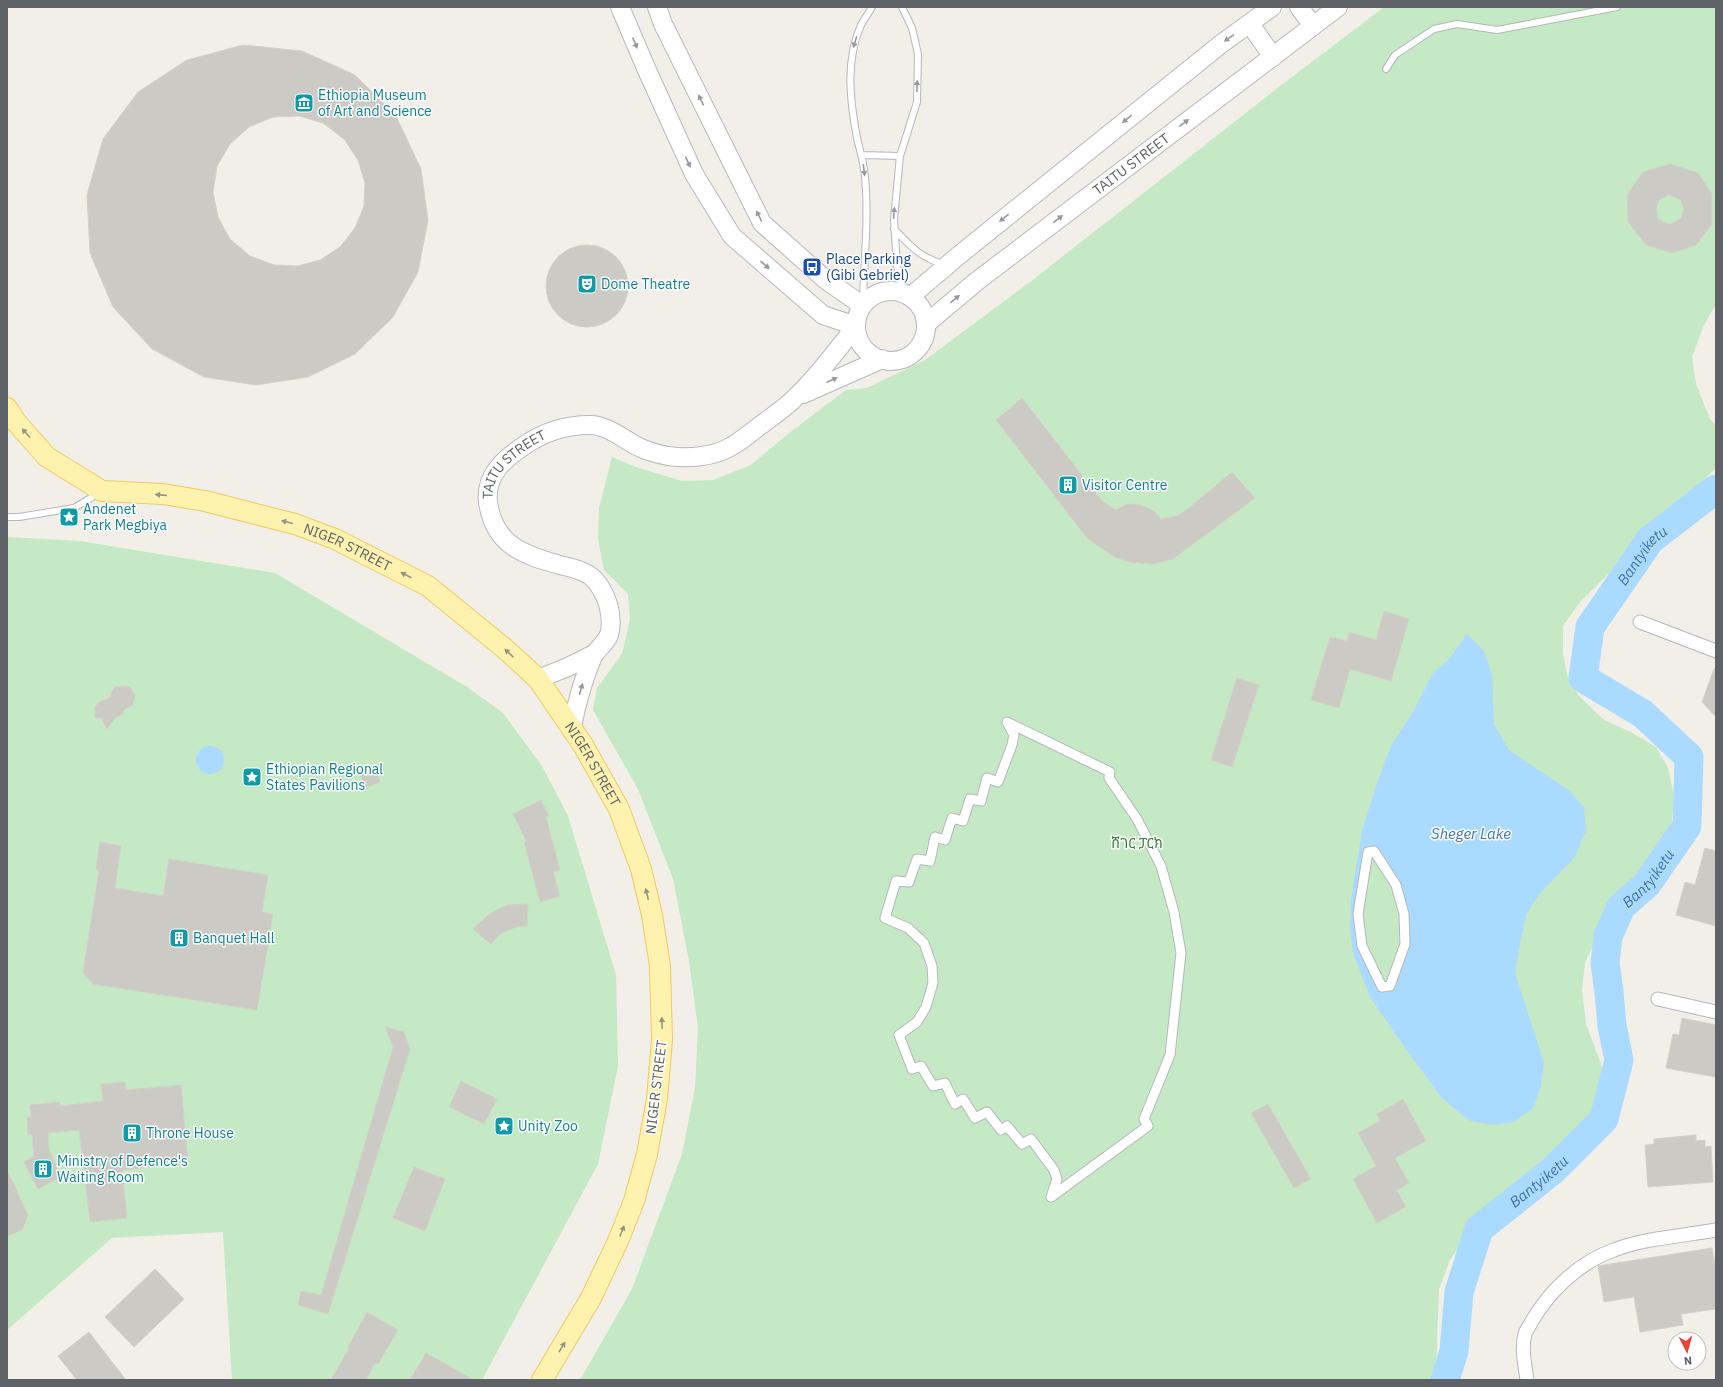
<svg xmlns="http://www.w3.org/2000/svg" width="1723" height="1387" font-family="'IBM Plex Sans','Noto Sans Ethiopic',sans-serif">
<rect width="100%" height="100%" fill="#f1efe8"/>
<path fill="#c5e8c5" d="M1384,7h332v297l-13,23 -11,30 4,27 14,35 6,6v43l-136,134 -17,24v27l4,22 11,20 26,25 27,12 25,15 12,21 6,28 -2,25 -10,21 -56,74 -21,47 -3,27 4,34 16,43v25l-7,27 -19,29 -73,49 -39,43 -14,20 -11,29 -3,80 -5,11h-851l52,-91 50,-135 13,-66 3,-60 -9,-67 -16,-82 -35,-90 -45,-79 4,-22 25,-34 8,-34 -2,-26 -24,-24 -6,-31 1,-31 13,-51 24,10 46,14 31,-1 38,-15 37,-31 58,-44 21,-2 58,-28 105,-78 254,-199z
M7,537l73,4 195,32 192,114 36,26 39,53 26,50 48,159 2,91 -20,98 -116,216h-250l-9,-148 -111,6 -105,92z"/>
<path fill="#aadaff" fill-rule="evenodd" d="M1467,634l17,17 8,24 2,49 15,26 62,42 13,16 2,23 -12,27 -34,35 -14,22 -6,28 -5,30 29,90 -3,23 -8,22 -19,14 -22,3 -24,-5 -27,-23 -43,-59 -28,-41 -17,-44 -3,-25 1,-28 11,-69 16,-51 14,-36 21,-32 20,-39 18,-16zM1374,851l22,34 9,59 -15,42 -8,1 -20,-41 -1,-57 7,-36z
M196 760a14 14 0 1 1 28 0a14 14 0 1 1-28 0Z"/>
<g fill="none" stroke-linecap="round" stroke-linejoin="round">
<path stroke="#aadaff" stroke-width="29" id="s1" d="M1445,1380l9,-29 5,-59 20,-63 73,-58 52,-52 15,-59 -7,-34 -3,-34 -4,-29 3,-27 13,-29 26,-23 40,-58 2,-69 -46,-43 -60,-36 7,-51 60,-87 66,-51"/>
</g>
<path fill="#cccac5" stroke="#d6d1c6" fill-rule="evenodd" d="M243,45l59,6 53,24 41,41 25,53 7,51 -10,52 -25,45 -38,37 -47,23 -52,8 -52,-8 -52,-28 -39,-42 -23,-54 -3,-58 16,-56 35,-47 49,-32zM299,116l24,7 21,16 14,21 7,23 -1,23 -9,22 -15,19 -20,13 -22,6 -24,-1 -24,-9 -20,-17 -12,-22 -5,-25 4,-26 13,-22 19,-17 24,-10z
M1670,164l28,9 14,21v30l-16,21 -24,8 -26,-8 -18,-23 -1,-27 16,-23zM1668,195l9,3 4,3 3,8 -3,9 -7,5 -4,1 -5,-1 -7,-5 -2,-9 3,-9z
M546 286a41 41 0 1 1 82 0a41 41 0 1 1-82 0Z
M1022,398l80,103 14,9 11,-6 14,1 12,5 8,9 16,-3 12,-8 43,-36 23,26 -82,61 -20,5 -23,-2 -14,-4 -29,-20 -91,-118z
M1384,611l25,8 -18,62 -41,-12 -11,39 -28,-8 19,-63 17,4 2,-9 27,8z
M1714,669h2v48l-14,-15z
M1237,678l22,7 -27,82 -21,-7z
M125,686l5,1 5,8 -2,10 -8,4 -4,7 -5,1 -9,12 -6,-11h-6v-11l3,-4 13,-6v-5l4,-5z
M376,769l4,13 -15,6 -5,-14z
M541,800l8,16 -3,1 14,53 -7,2 7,24 -20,6 -16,-60 2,-1 -13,-27z
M100,842l21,4 -6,42 48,8 6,-37 99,16 -6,37 11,2 -16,96 -164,-26 -10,-12 16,-102 -3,-1z
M1705,848l11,3v75l-40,-11 9,-33 10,3z
M528,904l-1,22 -11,1 -14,6 -11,11 -18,-15 15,-14 10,-6 10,-4z
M1682,1018l34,7v52l-50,-9 7,-34 6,1z
M385,1027l19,5 6,17 -82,265 -30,-9 3,-14 20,4 72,-248z
M461,1081l36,18 -13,25 -35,-17z
M125,1082l1,8 55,-5 7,78 -66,7 5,48 -37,4 -11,-92 -31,3 1,16 12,28 -23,12 -14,-27 10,-6 -2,-22 -4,1 -1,-17 4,-1 -1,-12 29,-3 1,4 43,-5 -2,-17z
M1403,1099l23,42 -31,17 14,25 -12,7 9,17 -29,16 -24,-44 23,-13 -18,-33 22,-12 -3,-7z
M1268,1104l43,75 -17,9 -43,-75z
M1696,1135v6l9,-1v7l6,-1 2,36 -65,5 -3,-42 9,-1v-5z
M414,1167l31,12 -20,52 -32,-13z
M7,1170l21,45 -6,15 -15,6z
M1712,1248l4,22v39l-35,5 2,11 -43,7 -6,-35 -30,5 -6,-36z
M155,1269l29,30 -50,48 -29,-30z
M367,1312l31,18 -20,34 -3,-1 -9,17h-35l18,-32 -1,-1z
M89,1332l37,48h-49l-19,-24z
M426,1353l48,27h-64z"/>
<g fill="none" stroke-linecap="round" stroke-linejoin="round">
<defs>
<path id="service" d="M902,7l10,21 6,26 -1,48 -17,54 -6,63 3,47 6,27
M1386,69l9,-14 39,-26 23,-5 40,6 120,-23
M862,155l38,1
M894,229c18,19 26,28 51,36
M863,301c1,-41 6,-83 2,-124 -1,-14 -5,-26 -8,-39 -7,-37 -12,-77 4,-113 3,-6 8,-12 11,-18
M7,517h12l55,-9 25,-15"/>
<path id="pedestrian" d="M1007,722l103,50 -1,6 28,41 24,47 13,46 7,41 -11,102 -26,64 4,7 -97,71 6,-18 -3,-9 -23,-31 -9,5 -15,-18 -6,4 -14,-18 -12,6 -12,-19 -8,5 -10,-21 -12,3 -12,-20 -9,3 -13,-34 18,-13 9,-15 7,-24 -1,-17 -8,-23 -16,-15 -23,-10 11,-37 13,1 8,-23 13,2 5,-24 10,3 7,-22 11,3 7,-22 11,2 6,-23 11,4 14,-37 2,-10z
M1374,851l22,34 8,29 1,30 -15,42 -8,1 -20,-41 -4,-32 10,-62z"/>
<path id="minor" d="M1640,622l76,29
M1658,999l58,13
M1527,1380c-2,-15 -6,-31 -2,-46 1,-4 5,-9 7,-13 18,-31 48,-59 82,-71 31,-12 69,-14 102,-20"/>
<g id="secondary">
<path d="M620,7l26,61 48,106 38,62 91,79 33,11"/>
<path d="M657,7l6,17 99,199 64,57 36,25"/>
<path d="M1299,7l14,19"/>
<path d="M1250,24l23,33"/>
<circle cx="891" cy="326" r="35"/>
<path d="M910,297l48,-41 263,-212 51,-37"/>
<path id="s2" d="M926,324l51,-43 361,-274"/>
<path d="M803,394l79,-35"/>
<path d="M538,679l30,-12 26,-13"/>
<path id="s3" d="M572,726c5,-24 11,-47 21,-70 4,-7 13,-13 16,-21 3,-9 1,-23 -1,-31 -3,-10 -10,-23 -19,-29 -7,-5 -20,-8 -29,-10 -37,-10 -66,-20 -72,-63 -3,-26 15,-42 34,-55 21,-15 42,-22 68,-22 18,0 34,15 49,22 9,5 19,7 29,9 20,3 46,1 64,-10 9,-5 17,-12 25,-18 13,-10 27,-19 39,-31 22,-21 41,-47 60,-71"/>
</g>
<g id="primary">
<path id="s4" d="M7,408l9,14 31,35 55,34 61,3 42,7 90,23 40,15 93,47 76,62 34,31 45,66 36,64 22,60 11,46 8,51 2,74 -5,59 -10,55 -13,47 -16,40 -27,57 -49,82"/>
</g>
</defs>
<use href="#service" stroke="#b5b8bc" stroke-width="8"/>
<use href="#pedestrian" stroke="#b5b8bc" stroke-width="11"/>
<use href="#minor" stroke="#b5b8bc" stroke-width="15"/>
<use href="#secondary" stroke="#b6babf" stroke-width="20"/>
<use href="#primary" stroke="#f2c960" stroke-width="22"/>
<use href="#service" stroke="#fff" stroke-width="6"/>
<use href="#pedestrian" stroke="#fff" stroke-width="9"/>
<use href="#minor" stroke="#fff" stroke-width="13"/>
<use href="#secondary" stroke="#fff" stroke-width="18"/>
<use href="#primary" stroke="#fff2af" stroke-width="20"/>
</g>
<defs><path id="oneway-solid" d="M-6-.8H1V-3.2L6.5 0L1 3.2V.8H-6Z"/></defs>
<g fill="#979a9d">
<use href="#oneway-solid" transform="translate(1229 38) rotate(145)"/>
<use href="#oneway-solid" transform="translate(855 42) rotate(107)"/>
<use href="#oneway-solid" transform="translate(635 43) rotate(67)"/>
<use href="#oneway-solid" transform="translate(917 86) rotate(-89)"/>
<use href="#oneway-solid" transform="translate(701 100) rotate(-116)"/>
<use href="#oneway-solid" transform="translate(1127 119) rotate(141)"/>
<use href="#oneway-solid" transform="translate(1184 123) rotate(-38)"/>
<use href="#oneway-solid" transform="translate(688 162) rotate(65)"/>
<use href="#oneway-solid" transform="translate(864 170) rotate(83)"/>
<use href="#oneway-solid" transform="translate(894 213) rotate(-86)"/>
<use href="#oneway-solid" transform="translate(759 216) rotate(-116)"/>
<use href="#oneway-solid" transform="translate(1004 218) rotate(141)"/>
<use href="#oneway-solid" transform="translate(1058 219) rotate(-38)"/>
<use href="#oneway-solid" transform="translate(765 265) rotate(41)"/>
<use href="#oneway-solid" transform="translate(955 299) rotate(-40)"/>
<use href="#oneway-solid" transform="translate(832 380) rotate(-25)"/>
<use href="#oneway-solid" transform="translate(581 689) rotate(-74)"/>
</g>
<g fill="#979581">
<use href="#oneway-solid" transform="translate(26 433) rotate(-132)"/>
<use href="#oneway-solid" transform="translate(161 495) rotate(-175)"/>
<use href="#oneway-solid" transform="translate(287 522) rotate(-166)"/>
<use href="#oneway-solid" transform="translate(406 575) rotate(-153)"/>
<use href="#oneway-solid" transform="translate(509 653) rotate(-137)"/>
<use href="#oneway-solid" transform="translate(647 894) rotate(-103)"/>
<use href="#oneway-solid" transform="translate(662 1023) rotate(-92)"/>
<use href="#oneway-solid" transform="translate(622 1231) rotate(-69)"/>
<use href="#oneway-solid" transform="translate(562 1347) rotate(-59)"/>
</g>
<defs>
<symbol id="museum-square" viewBox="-11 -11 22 22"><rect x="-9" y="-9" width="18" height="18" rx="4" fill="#0f9aa8" stroke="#fff"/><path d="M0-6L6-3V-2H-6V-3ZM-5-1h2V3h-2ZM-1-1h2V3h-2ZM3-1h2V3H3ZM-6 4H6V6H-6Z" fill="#fff"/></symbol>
<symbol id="bus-square" viewBox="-11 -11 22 22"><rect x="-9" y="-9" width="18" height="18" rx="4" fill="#1a4fb4" stroke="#fff"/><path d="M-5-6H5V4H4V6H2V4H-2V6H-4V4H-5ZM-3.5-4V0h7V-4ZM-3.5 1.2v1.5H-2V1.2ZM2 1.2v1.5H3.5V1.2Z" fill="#fff"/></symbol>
<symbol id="theatre-square" viewBox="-11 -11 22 22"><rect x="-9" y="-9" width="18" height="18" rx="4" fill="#0f9aa8" stroke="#fff"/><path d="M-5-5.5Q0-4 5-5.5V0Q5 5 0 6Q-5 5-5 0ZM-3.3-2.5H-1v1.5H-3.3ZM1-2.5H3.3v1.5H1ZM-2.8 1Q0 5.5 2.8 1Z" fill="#fff"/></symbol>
<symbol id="building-square" viewBox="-11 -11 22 22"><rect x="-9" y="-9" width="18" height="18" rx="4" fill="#0f9aa8" stroke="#fff"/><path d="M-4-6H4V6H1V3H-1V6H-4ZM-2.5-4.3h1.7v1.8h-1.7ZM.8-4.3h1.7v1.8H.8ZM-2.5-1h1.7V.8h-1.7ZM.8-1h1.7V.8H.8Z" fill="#fff"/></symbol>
<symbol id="sight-square" viewBox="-11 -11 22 22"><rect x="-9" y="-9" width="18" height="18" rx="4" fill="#0f9aa8" stroke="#fff"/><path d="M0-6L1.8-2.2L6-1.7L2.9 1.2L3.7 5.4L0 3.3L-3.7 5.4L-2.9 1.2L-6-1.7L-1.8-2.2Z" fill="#fff"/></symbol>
</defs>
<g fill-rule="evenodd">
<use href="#museum-square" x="293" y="92" width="22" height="22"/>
<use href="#bus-square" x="801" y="256" width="22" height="22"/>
<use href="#theatre-square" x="576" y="273" width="22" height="22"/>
<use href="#building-square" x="1057" y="474" width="22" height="22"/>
<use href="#sight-square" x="58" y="506" width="22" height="22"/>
<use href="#sight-square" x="241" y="766" width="22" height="22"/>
<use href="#building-square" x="168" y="927" width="22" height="22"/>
<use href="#sight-square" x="493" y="1115" width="22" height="22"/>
<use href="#building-square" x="121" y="1122" width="22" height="22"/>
<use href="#building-square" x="32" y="1158" width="22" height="22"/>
</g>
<g text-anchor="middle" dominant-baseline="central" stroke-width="3" stroke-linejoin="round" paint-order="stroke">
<g font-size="14" fill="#0d838f" stroke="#fff" text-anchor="start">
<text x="318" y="95">Ethiopia Museum<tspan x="318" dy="16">of Art and Science</tspan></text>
<text x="601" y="284">Dome Theatre</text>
<text x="1082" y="485">Visitor Centre</text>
<text x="83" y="509">Andenet<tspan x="83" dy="16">Park Megbiya</tspan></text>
<text x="266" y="769">Ethiopian Regional<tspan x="266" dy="16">States Pavilions</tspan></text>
<text x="193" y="938">Banquet Hall</text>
<text x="518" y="1126">Unity Zoo</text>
<text x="146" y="1133">Throne House</text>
<text x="57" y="1161">Ministry of Defence's<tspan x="57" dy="16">Waiting Room</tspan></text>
</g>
<g font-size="14" fill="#5f6368" stroke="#fff">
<text stroke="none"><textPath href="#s2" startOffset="260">TAITU STREET</textPath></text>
<text stroke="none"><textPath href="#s3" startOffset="349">TAITU STREET</textPath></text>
<text stroke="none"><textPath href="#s4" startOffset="382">NIGER STREET</textPath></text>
<text stroke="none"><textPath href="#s4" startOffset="717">NIGER STREET</textPath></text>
<text transform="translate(656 1087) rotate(-83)">NIGER STREET</text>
</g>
<g font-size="14" fill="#164399" stroke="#fff" text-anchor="start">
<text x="826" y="259">Place Parking<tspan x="826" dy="16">(Gibi Gebriel)</tspan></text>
</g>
<g font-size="14" fill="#348238" stroke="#fff">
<text x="1137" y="843">ሸገር ፓርክ</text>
</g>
<g font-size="15" font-style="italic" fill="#4174aa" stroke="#fff">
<text stroke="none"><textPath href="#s1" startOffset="988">Bantyiketu</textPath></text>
<text x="1471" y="833">Sheger Lake</text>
<text stroke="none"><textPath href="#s1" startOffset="580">Bantyiketu</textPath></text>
<text stroke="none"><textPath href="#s1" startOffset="232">Bantyiketu</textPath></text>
</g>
</g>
<rect width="1723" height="1387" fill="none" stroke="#5f6368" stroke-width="16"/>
<g transform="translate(1687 1351) rotate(174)"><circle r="19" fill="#ffffff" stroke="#bfc1c3"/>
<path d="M0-3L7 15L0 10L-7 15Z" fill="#ea4335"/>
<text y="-6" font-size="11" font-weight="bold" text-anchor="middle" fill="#5f6368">N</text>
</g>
</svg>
